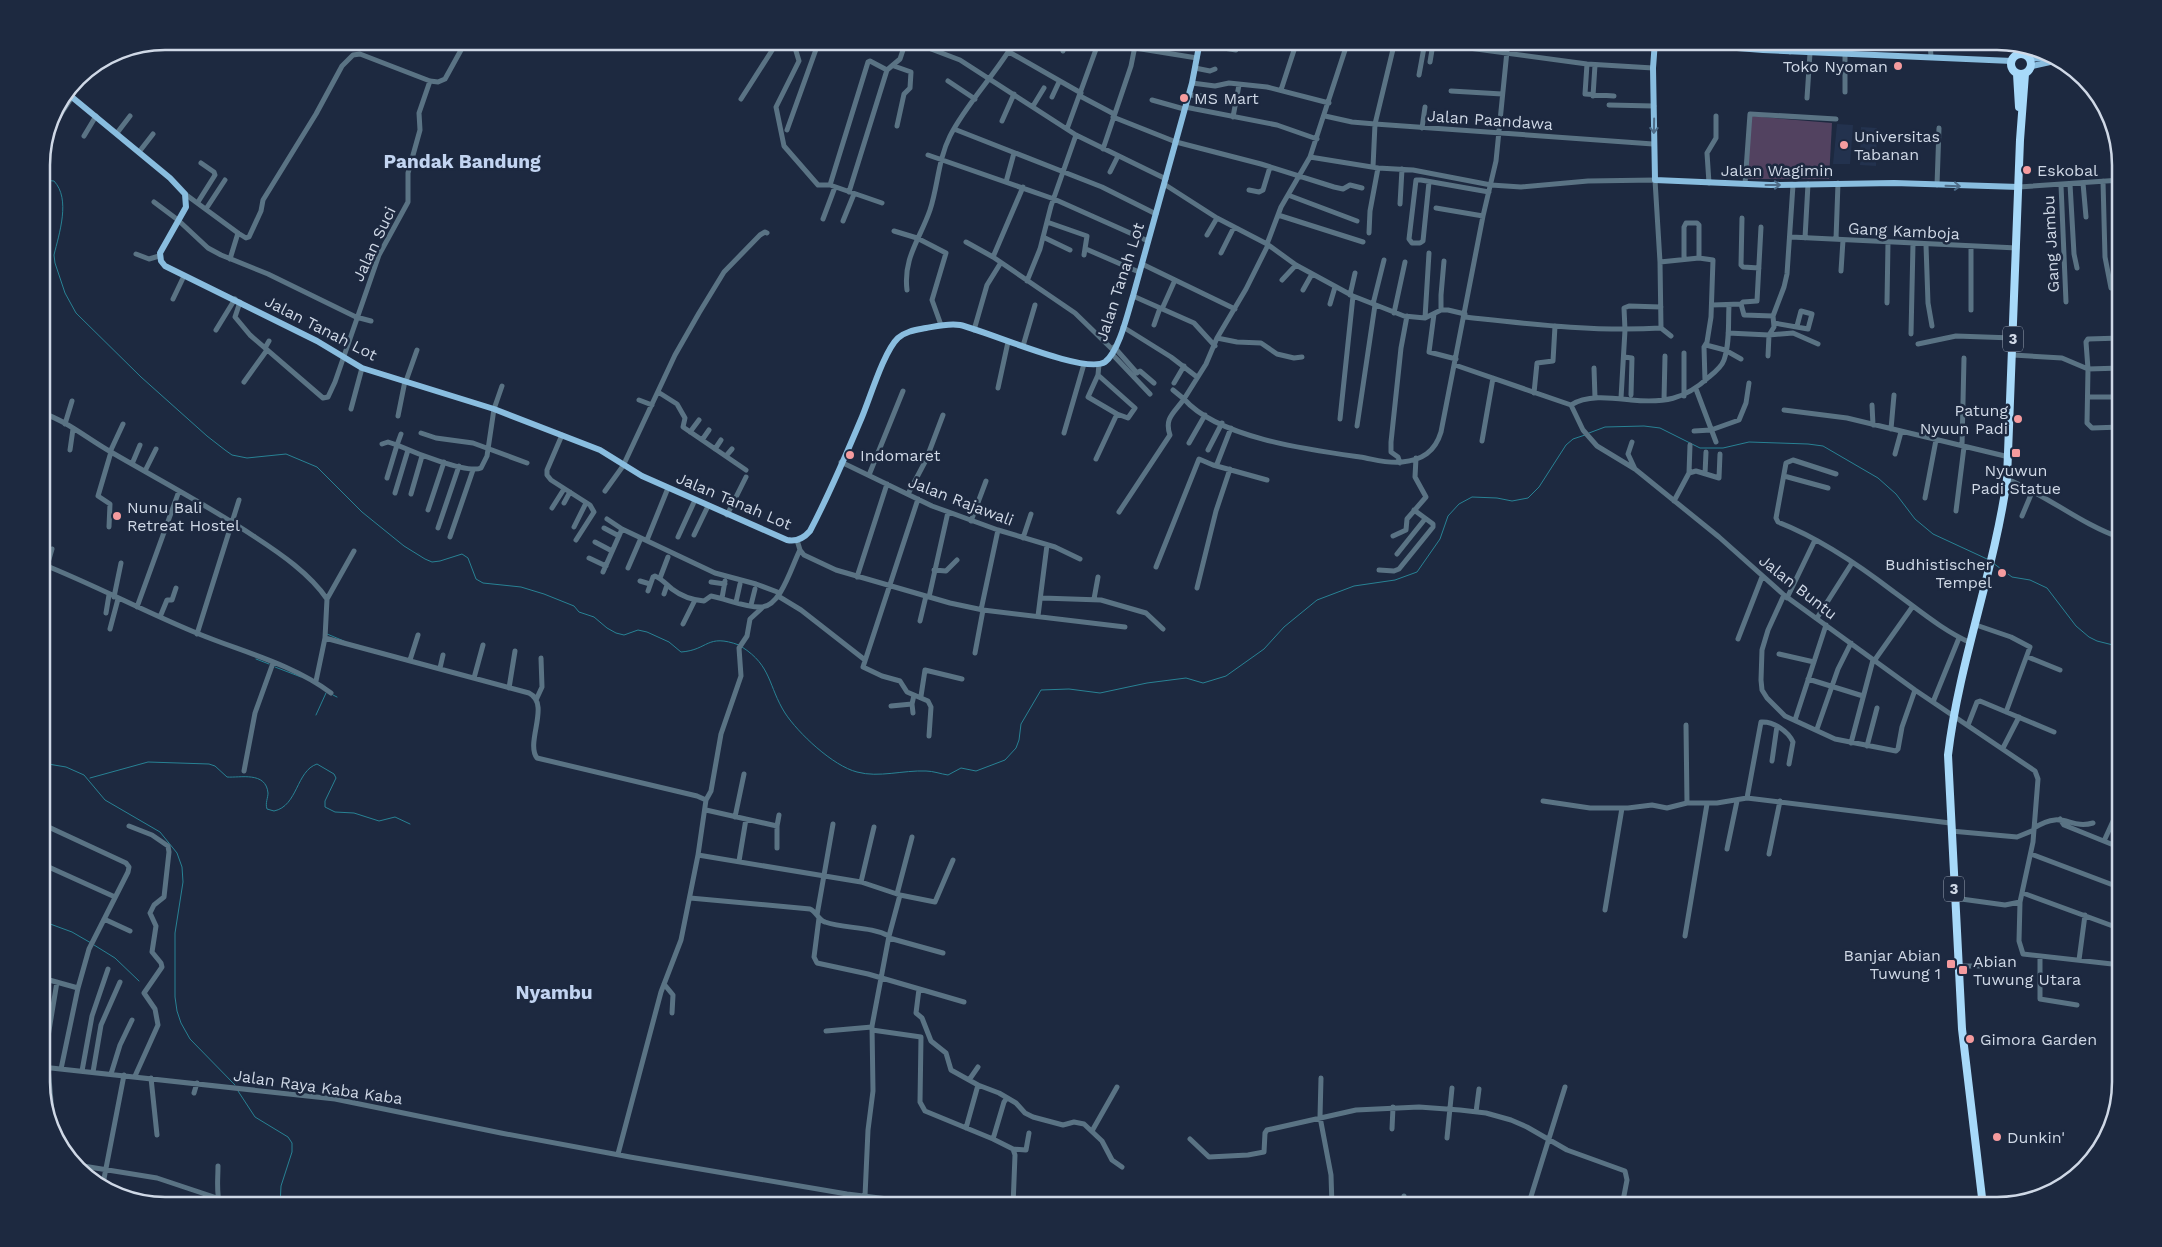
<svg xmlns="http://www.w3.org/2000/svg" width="2162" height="1247" font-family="'Work Sans',sans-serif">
<rect width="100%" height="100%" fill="#1d2940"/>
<path fill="#23324e" d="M1837,124l16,1 -3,39h-17z
M1861,127l16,1 -1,38 -16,-1z"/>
<path fill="#524260" d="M1750,116l82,7 -3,56h-84z"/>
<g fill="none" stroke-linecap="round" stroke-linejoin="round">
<path stroke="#288294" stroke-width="1" d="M42,180l12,1c17,18 5,53 0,74l1,8 10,30 11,20 65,64 66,59 18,14 7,5 15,3 39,-4 31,13 45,45 42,34 21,13 7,3 8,-1 22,-7 6,4 8,21 7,4 38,4 23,7 30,12 5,6 15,5 13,11 9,5 8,2 14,-5 9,2 22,10 12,10c28,-2 25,-19 58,-7
M1589,433l16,-6 39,-1 16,2 40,20h23l26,-6 59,2 15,2 55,32 18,16 19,25 18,15 54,25
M1993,563l19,14 18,3 17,8 29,38 13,11 8,4 24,6
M327,634l17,7
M742,647c30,19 26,39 43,66 13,20 48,53 72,59 22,6 46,-2 69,-1 7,0 15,3 22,4l13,-7 15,3 29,-11 11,-12 3,-8 2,-16 20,-34 28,-1 31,4 47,-10 39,-5 17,5 23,-7 38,-27 20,-22 33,-27 37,-14 41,-6 22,-8 23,-33 8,-23 11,-12 13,-7 25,1 15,3 16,-3 11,-11 27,-42 7,-6 12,-4
M256,659l13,5
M275,667l26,10
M333,695l4,2
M316,715l10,-22
M42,763l24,4 18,8 21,25 55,32 17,21 5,14 1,15 -8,51v64l2,14 4,12 9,16 45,46
M90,778l58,-16 61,2 6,2 12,11c13,1 39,-6 41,16 0,5 -3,10 -1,16l7,2c24,-5 22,-40 43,-47l17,10 2,4 -11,23v6l10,5 19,1 25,8 16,-4 15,7
M42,921l30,11 19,11
M94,945l21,13 24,23
M238,1091l17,26 33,20 4,6v9l-11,34 -1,20"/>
<path stroke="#5a7384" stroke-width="5" d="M800,41l-4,10 3,10 -23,46 8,39 34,39h12l52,18
M910,41l50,19 116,75 90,44
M1103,41l8,2
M1417,41l170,23 66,4
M1930,41l1,16
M1199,44l37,6 3,-9
M1135,48l62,10
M1063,51l2,-10
M1009,52l72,41
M1790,52l2,-11
M1430,62l3,-18
M1587,64l-2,30 29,2
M894,66l17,6 -1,16 -6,6 -7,32
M1195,68l15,3 5,-2
M1419,75l6,-33
M948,81l27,18
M1192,83l23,3 14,-3 38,4 62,16
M1281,90l16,-49
M1451,91l51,3
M1845,92v-38
M1188,95l20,1
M1080,96l34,18
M1593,96l2,-31
M1052,97l7,-15
M1807,98l3,-45
M741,99l37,-58
M1152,100l32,9
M1609,105l45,1
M1033,106l11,-18
M1185,107l92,18 40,14
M1325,116l27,6 23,2 278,20
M1113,117l63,25 85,22 73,23 9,2 7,-4 12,3
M1233,117l6,-32
M1002,121l12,-27
M54,124l18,-27
M1422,128l3,-21
M954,129l148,58 54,27
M1067,129l32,-88
M787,130l32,-89
M117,133l13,-17
M84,136l12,-20
M1103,149l28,-83 5,-25
M139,152l14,-18
M928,155l126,44 94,42
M1310,157l68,11 35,2 78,15 30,2 67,-6 67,-1 5,82 1,66 10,8
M1373,167l2,-43 20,-83
M1110,172l8,-16
M2103,181l2,76 6,31
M1006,182l8,-29
M1429,182l-6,59 -3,2h-8l-3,-4 7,-59h5l68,12
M1709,183l-2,-30 9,-15v-22
M2083,183l3,34
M1164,184l53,34 50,26 29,21 57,31 51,20 21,2 16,-8h7l17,4
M1745,184l5,-70 86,5
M2070,184l4,70 3,14
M830,185l38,-123 2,-1 17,9
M1937,185l2,-57
M2061,185l5,117
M2019,187l102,-7
M1249,190l10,2 4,-2 7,-23
M849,192l38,-122 13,-11 6,-18
M185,194l53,39 8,5 3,-1 12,-26 2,-11 53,-86 26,-48 11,-11 7,-1 70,27 8,1 7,-3 21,-38
M1288,195l69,26
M154,202l24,18 30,28 13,7 47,19 88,43 15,4
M198,202l17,-27 -1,-3 -13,-9
M1400,204l2,-35
M1436,208l47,8
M206,209l19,-29
M1278,215l85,27
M1742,218l-1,47 2,2 16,1
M823,219l12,-32
M843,221l11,-27
M1047,222l40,14 -3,19
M894,231l23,7 29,15 -14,47 9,25
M1369,233l1,-22 8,-43
M1207,235l10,-17
M1043,237l27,13
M1791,237l226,11
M1805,238l3,-54
M1836,239l2,-56
M966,242l27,15 82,56 38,37
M1267,244l14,-37 29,-50 38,-116
M1268,245l-22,44 -29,49 -11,26 -22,35c34,39 126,51 176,58 13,2 28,7 42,5 20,-2 33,-10 39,-30l42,-216 13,-55 12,-120
M1926,245l2,58 4,23
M1086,249l53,23
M1221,253l13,-26
M136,254l13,5 10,-3
M993,257l30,-70
M230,259l8,-26
M1684,259v-32l2,-4h11l2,2v33
M1660,262l39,-4 14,2 -2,57 -4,25 -3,5 1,34
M1142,264l93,45
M1841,271l2,-31
M1282,280l14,-15
M1027,281l13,-32 11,-43 25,-71
M907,290c-4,-32 13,-51 23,-80 8,-24 8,-50 20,-74 16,-32 46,-62 65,-95
M1303,290l9,-16
M1350,295l5,-22
M1133,296l61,27 21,23
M2120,297l1,-1
M173,299l11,-23
M240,302l-5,15 15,18 73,63 5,-1 7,-15 44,-127 29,-53v-29l12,-43 -1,-17 11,-32
M1887,303l1,-61
M1330,304l5,-17
M1373,304l11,-44
M1741,304l3,11 29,1
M1712,305l29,-1 2,-2 14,-1 4,-74
M1162,309l13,-29
M1441,310v-15l3,-34
M1971,310v-63
M1394,313l11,-51
M1434,314l-5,38 27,7
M1464,317c66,7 131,15 197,11
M1425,318l4,-65
M1774,323l34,6 4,-15 -11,-3 -4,15
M1154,325l6,-17
M1123,327l48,30 26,20
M216,330l19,-31
M974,330l13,-45 13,-21
M1728,333l41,2 24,-2 25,11
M1911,334l2,-90
M1217,338l20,4 24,1 16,11 17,4 8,-1
M2121,338l-33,1 -2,3 2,27 -1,54 5,5 29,-1
M1918,344l38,-8 57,2
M1706,345l19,5 16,9
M1023,346l12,-41
M1114,347l23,26 3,-2 14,12
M265,348l4,-7
M1112,354l38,40
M2013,355l49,3 26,11 33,-1
M1768,356l1,-21 5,-8 -1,-11 11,-29 3,-13 6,-89
M1624,357l8,1 -1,37
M1455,365l116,40c16,-11 42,-7 60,-5 33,3 53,0 78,-23 5,-4 13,-11 15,-17 6,-17 4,-37 5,-54
M1594,368l1,30
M1098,375l37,33 -7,10 -11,-4 -29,-17 10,-22 1,-11
M406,381l11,-31
M244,382l23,-32
M1174,383l10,-17
M998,388l10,-46
M1696,389l20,53
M658,392l19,12 8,14 -2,9 63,43
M1534,393l3,-30 16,-2 2,-35
M1684,396v-43
M2088,397h33
M1621,398l4,-68 -1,-22 5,-2 32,1
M639,400l13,5
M1664,400l1,-44
M1571,405l12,25 14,16 38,23 84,68 65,58 131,95 120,81 3,8 -5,63 -13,60 -15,3 -51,-7
M1872,405l1,20
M351,409l11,-41
M1784,410l63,8 162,39
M42,413c25,8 46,26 69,39 48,28 98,54 144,85 26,17 55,37 72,62l-2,39 204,55c22,11 -4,49 8,65l160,38 9,4 -8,55 -17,85 -20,52 -43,162
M398,416l7,-35
M1340,419l13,-123
M65,424l7,-23
M1357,426l18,-121
M1891,429l3,-34
M1694,431l17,-1 28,-10 7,-17 3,-20
M690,432l9,-12
M421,433l15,5 37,5 54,20
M1064,433l20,-69
M562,435l-15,35v5l4,5 39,25 4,7 -18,28
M702,440l7,-10
M1482,441l11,-63
M1632,442l-4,12 7,15
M1189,443l16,-28
M382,444l6,-2 9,3 4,-11
M1962,446l2,-88
M715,449l6,-9
M70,450l3,-21
M1208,450l14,-27
M110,452l13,-28
M1895,454l6,-22
M726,456l6,-7
M1096,459l21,-45
M841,462l91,44 66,24 57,17 25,12
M1400,463l-2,-6 -7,-5v-10l10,-94 6,-32
M132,464l8,-19
M1217,464l14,-36
M145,471l11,-22
M1689,473l7,-2 23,7 1,-24
M1705,474l1,-22
M1836,474l-43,-14 -7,3 -10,55 2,4c41,16 81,43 116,70 25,18 48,38 77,51
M869,475l34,-84
M1784,476l44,12
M387,478l10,-33c16,7 70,29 84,23l6,-12 7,-47 8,-23
M2007,479c40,16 73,45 114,59
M605,491l18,-25 52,-111 24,-42 25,-41 36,-37 5,-3 2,1
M395,493l13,-43
M411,494l11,-38
M908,494l18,-34 17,-45
M1925,498l11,-58
M918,499l-55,168 19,9 18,5 7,11 21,9 3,6 -2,29
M1674,501l15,-28 1,-28
M564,503l6,-11
M552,508l12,-19
M428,510l16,-48
M1956,511l8,-64
M1119,512l51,-77c-6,-17 4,-22 14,-36l-11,-9
M727,515l19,-38
M2022,516l11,-26
M607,519l15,10
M971,521l15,-40
M109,527l1,-23 -12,-8 13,-44
M574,527l12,-24
M438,528l21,-62
M604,528l15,8
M694,535l14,-29
M1393,536l13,-6 1,-11 19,-22 -11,-20 1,-19
M450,537l23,-67
M678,537l17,-37
M1023,538l8,-24
M647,540l21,-52
M797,540l3,10 4,5 32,15 114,33 33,7 142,17
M595,542l17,9
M1397,554l28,-35
M589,558l17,8
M42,564c53,21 103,48 157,70 44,18 93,30 132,59
M47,566l5,-17
M1156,567l43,-108 14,6 54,15
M628,568l13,-30
M934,570l12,1 11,-11
M1379,570l15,1 5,-2 34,-42v-3l-19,-14
M603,572l19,-43 93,44 41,11 24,9
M857,577l30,-93
M660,578l8,-21
M640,581l10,3
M711,582l14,2
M1197,588l19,-77 14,-42
M648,591l5,-14 2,-1c7,3 11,8 17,13 9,7 21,11 32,12l7,-5c16,3 35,12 51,11 19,-1 30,-42 38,-57
M664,594l3,-9
M1784,595l-16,35 -6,20 -1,30 1,10 5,8 18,18 50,23 61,12 2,-2 4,-22 13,-37
M778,596l23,14 64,50
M114,597l7,-34
M929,597l19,-85
M722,598l3,-17
M1042,598l59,2 45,13 17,16
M1787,598l28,-58
M327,599l27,-48
M1094,599l4,-22
M736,602l4,-18
M751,605l4,-16
M137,607l42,-116
M981,610l17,-80
M106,613l3,-18
M1038,616l9,-71
M160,617l7,-17h5l4,-12
M1817,618l35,-55
M920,621l6,-25
M683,624l12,-24
M1976,625l35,12 19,10 -24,65
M110,629l8,-30
M197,634l42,-134
M1738,639l24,-62
M975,653l8,-43
M1779,654l35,8
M2028,657l32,13
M410,660l8,-25
M1874,661l39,-55
M440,668l3,-13
M474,678l9,-33
M1808,679l55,17
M316,681l9,-43
M509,688l6,-37
M921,696l4,-26 37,9
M536,700l6,-13 -1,-29
M1933,702l26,-64
M912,704l1,9
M891,706l21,-2 2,-9
M1795,720l31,-95
M1686,725l1,78
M1968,725l9,-23 3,-1 74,31
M1817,729l21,-60 13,-26
M1851,743l22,-83
M1867,746l10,-38
M2003,748l16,-31
M1772,761l5,-35
M244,771l11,-58 18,-50
M1747,798l14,-76c12,-1 27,9 32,20l-4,22
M706,800l5,-9 10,-57 20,-58 -2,-28 8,-12 3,-17 13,-12
M1543,801l47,7h38l24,-3 15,3 20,-5h30l30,-5 203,25
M706,810l71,16v22
M735,817l9,-43
M2060,819l4,6 57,23
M42,824l84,39 3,4 -1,5 -39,77 -11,39 -17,81
M129,826l23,9 16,11 1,6 -5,45 -10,8 -4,8 6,13 -4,26 9,11 1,4 -18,26 11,16 3,16 -23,51
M777,826l2,-11
M2034,828c30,-19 35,2 59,-5
M1951,831l66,6 17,-7
M2104,841l10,-22 7,-2
M1727,849l10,-48
M1769,854l11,-53
M2031,854l90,34
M698,855l163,27 39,13 35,7 18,-42
M739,861l7,-42
M42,864l73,33
M861,882l13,-55
M2023,893l98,36
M897,894l15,-57
M690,898l120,11c7,3 8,11 15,13 20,7 45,4 64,14l-17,90 1,65 -5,39 -3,66
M2020,902l-1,39 4,13 98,11
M1605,910l17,-102
M817,915l16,-91
M819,918l-5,39 3,6 51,11 96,28
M104,919l26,12
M889,936l11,-41
M1685,936l22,-132
M889,938l54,15
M2040,957v42l37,6
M2079,960l6,-45
M1958,966h26
M42,978l36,10
M664,984l9,11 -1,18
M919,989l-3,24 6,5 9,23 15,12 5,17 18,10
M872,1030l49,7 -1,65 5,9 68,28 20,10 2,6 -2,51
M826,1031l46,-4
M42,1067l293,32 166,34 129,24 217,37 98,12
M43,1067l14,-85
M48,1067l5,57
M82,1071l10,-55 16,-47
M93,1072l8,-47 19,-43
M111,1074l9,-29 12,-25
M151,1078l6,57
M1321,1078l-1,39 11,58 1,31
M978,1085l21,8 17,10 9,10 8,4 30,8 11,-3 10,2 18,17 10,19 10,7
M194,1093l3,-10
M1476,1112l3,-23
M966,1128l12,-43 -9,-5 9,-13
M1392,1129l1,-22
M1092,1131l25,-44
M1447,1138l5,-50
M993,1139l11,-37 3,-4
M1190,1139l19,18 39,-2 16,-3 1,-19 2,-3 89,-20 63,-3 41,3 26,3 25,7 16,7 40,23 58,21 2,9 -5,26
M1013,1149l13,1 3,-17
M77,1165l80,13 60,20
M218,1166c0,15 -2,26 2,40
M102,1189l22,-114
M868,1206l1,-9
M1404,1206v-10
M1528,1206l37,-119"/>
<path stroke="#89bddf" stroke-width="6" d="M1646,41l117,9 249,11
M1655,41l-2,27 2,112 116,5 123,-2 125,4
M2030,59l20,-2 10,2
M2032,66l27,-6
M67,93l103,85 15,16 1,13 -26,46 1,8 4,5 152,75 45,27 132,41 106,41 42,26 145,64c10,2 17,-2 23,-9 19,-36 36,-76 52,-114 8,-19 22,-66 36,-79 8,-7 18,-8 28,-10 11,-2 23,-5 34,-3 27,6 125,50 145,37 14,-10 23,-50 28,-66l59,-213 8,-42"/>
<path stroke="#a7d9f9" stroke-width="8" d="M2011 64a10 10 0 1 1 20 0a10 10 0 1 1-20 0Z
M2017,74l2,33
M1983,1206l-21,-177 -14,-274c11,-93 46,-183 59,-276l13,-339 5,-66"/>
</g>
<defs><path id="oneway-shaft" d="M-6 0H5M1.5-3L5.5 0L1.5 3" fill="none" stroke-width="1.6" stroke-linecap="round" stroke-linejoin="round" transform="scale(1.25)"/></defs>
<g stroke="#4e6c88">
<use href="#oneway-shaft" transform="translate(1654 126) rotate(91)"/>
<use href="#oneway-shaft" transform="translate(1773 185)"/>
<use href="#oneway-shaft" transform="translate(1953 186) rotate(2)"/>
</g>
<g fill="#f59b9e" stroke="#1d2940" stroke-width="2">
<circle cx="1898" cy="66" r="5"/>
<circle cx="1184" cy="98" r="5"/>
<circle cx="1844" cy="145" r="5"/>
<circle cx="2027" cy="170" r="5"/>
<circle cx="2018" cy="419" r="5"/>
<rect x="2011" y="448" width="10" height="10" rx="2.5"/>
<circle cx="850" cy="455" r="5"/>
<circle cx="117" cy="516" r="5"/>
<circle cx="2002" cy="573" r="5"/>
<rect x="1946" y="959" width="10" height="10" rx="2.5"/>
<rect x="1958" y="965" width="10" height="10" rx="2.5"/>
<circle cx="1970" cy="1039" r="5"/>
<circle cx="1997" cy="1137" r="5"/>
</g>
<g text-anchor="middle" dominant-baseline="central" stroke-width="5" stroke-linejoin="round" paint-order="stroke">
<g fill="#1d2940" stroke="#9aa4b4" stroke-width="1">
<rect x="2003" y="326.5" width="20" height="25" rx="4"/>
<rect x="1944" y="876.5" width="20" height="25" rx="4"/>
</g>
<g font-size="15" font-weight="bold" fill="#cfd8e6">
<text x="2013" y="339">3</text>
<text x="1954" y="889">3</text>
</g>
<g font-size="16" fill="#cfd8e6" stroke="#1d2940" text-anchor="start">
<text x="1888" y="66" text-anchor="end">Toko Nyoman</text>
<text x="1194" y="98">MS Mart</text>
<text x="1854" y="136">Universitas<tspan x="1854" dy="18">Tabanan</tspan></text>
<text x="2037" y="170">Eskobal</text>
<text x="2008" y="410" text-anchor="end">Patung<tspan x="2008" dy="18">Nyuun Padi</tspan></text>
<text x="860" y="455">Indomaret</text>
<text x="2016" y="470" text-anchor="middle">Nyuwun<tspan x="2016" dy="18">Padi Statue</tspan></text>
<text x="127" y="507">Nunu Bali<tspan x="127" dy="18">Retreat Hostel</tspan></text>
<text x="1992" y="564" text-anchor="end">Budhistischer<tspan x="1992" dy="18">Tempel</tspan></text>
<text x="1941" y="955" text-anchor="end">Banjar Abian<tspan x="1941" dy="18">Tuwung 1</tspan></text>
<text x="1973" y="961">Abian<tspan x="1973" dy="18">Tuwung Utara</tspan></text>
<text x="1980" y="1039">Gimora Garden</text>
<text x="2007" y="1137">Dunkin'</text>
</g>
<g font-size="16" fill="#cfd8e6" stroke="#1d2940">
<text transform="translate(1490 120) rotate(4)">Jalan Paandawa</text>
<text x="1777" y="170">Jalan Wagimin</text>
<text transform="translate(1904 231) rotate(3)">Gang Kamboja</text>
<text transform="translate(374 244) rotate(-65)">Jalan Suci</text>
<text transform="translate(2051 244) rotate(-93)">Gang Jambu</text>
<text transform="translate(1120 282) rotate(-72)">Jalan Tanah Lot</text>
<text transform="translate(321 328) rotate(27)">Jalan Tanah Lot</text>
<text transform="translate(734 501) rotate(23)">Jalan Tanah Lot</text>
<text transform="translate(961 501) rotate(21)">Jalan Rajawali</text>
<text transform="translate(1798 587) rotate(38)">Jalan Buntu</text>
<text transform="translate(318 1087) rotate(8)">Jalan Raya Kaba Kaba</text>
</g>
<g font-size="19" font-weight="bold" fill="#c2d4f1" stroke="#1d2940">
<text x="462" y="161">Pandak Bandung</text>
<text x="554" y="992">Nyambu</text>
</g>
</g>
<path d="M0 0H2162V1247H0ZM165 50H1997A115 115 0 0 1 2112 165V1082A115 115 0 0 1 1997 1197H165A115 115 0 0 1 50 1082V165A115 115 0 0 1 165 50Z" fill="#1d2940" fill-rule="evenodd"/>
<path fill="none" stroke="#cfd8e6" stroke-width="2.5" d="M165 50H1997A115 115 0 0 1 2112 165V1082A115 115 0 0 1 1997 1197H165A115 115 0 0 1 50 1082V165A115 115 0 0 1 165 50Z"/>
</svg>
